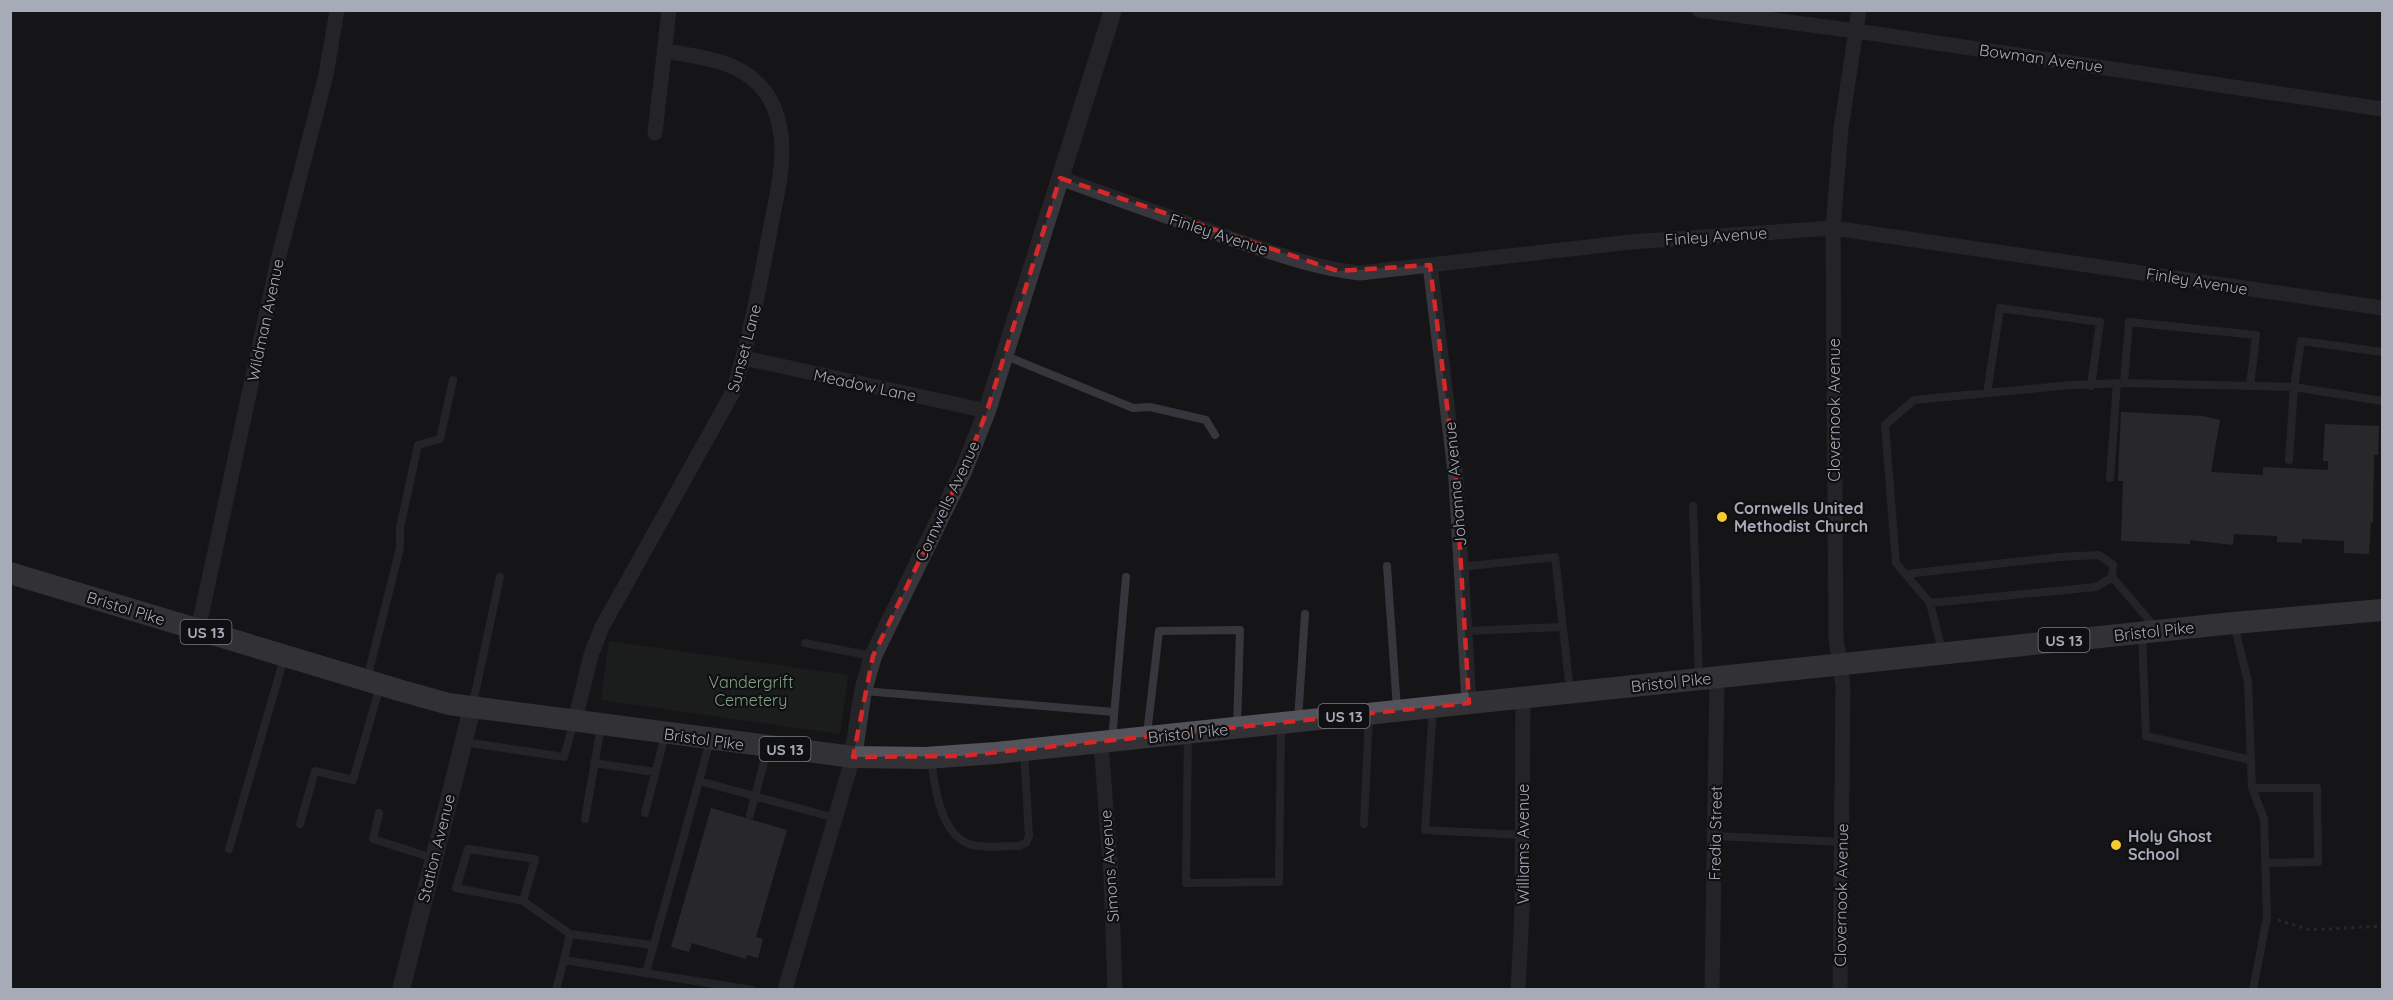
<svg xmlns="http://www.w3.org/2000/svg" width="2393" height="1000" font-family="Quicksand,sans-serif">
<rect width="100%" height="100%" fill="#151517"/>
<path fill="#1f2721" d="M609,641l239,34 -8,59 -239,-34z"/>
<path fill="#3f3f44" d="M2121,412l81,4 18,4 -9,52 52,3v-8l65,3v-9h-5l2,-37 54,2 -1,29h-4l-1,67h-2l-2,32 -25,-1v-12l-42,-2v4l-25,-1v-6l-43,-2 -1,11 -43,-5v4l-69,-3 2,-60h-5z
M711,808l76,22 -31,107 7,2 -5,19 -11,-3 -1,4 -54,-16 -3,9 -18,-5z"/>
<g fill="none" stroke-linecap="round" stroke-linejoin="round">
<path stroke="#3c3d43" stroke-width="3" stroke-dasharray="3 4.5" stroke-linecap="butt" d="M2278,920l32,10 72,-4"/>
<path stroke="#36363c" stroke-width="8" d="M2382,352l-81,-11 -7,46 88,14
M1006,356l127,52 17,-1 56,13 9,15
M2250,386l6,-51 -127,-13 -5,61 170,4 -5,73
M1987,393l13,-85 100,14 -9,64
M2110,478l7,-95
M1693,506l6,171
M1387,566l10,143
M1461,567l94,-10 15,134
M1906,574l153,-17 40,-2 14,10 -1,12 -16,10 -166,16
M2112,577l44,51
M2234,624l14,58 4,106 12,31 3,98 -14,73
M1465,631l98,-4
M2142,634l4,102 105,24
M805,643l67,13
M1942,651l-12,-48 -34,-40 -11,-138 29,-25 158,-15 52,-2
M367,679l33,-131v-20l18,-83 22,-6 13,-59
M864,691l250,21
M473,703l27,-126
M1433,708l-8,122 97,5
M1298,720l7,-106
M1147,734l12,-103 81,-1 -3,96
M1188,734l-2,149 93,-1 2,-158
M1112,739l14,-162
M464,742l100,15 10,-36
M931,760c4,27 9,76 41,85 14,3 33,1 47,1l7,-3 3,-7 -5,-84
M594,763l61,9
M699,781l136,37
M2252,788h65l1,74 -53,1
M379,813l-6,26 60,19
M645,813l20,-78
M750,815l18,-68
M585,819l16,-93
M300,824l15,-53 38,9 27,-94
M1364,824l5,-109
M1715,836l127,6
M229,849l55,-191
M523,901l-67,-13 12,-39 67,10 -12,42 47,33
M564,960l6,-26 83,11
M646,973l64,-232
M556,990l8,-30 188,30"/>
<path stroke="#36363c" stroke-width="15" d="M1699,10l157,21 526,78
M655,133l14,-123
M1060,178c60,22 120,43 181,64 39,13 78,27 119,31l271,-31 202,-14 549,80
M1430,265l26,215 13,223
M744,358l243,53
M198,630l80,-370 48,-185 11,-65
M575,720l16,-65 11,-28 131,-235c16,-51 26,-104 36,-156 5,-29 13,-57 13,-86 0,-18 -5,-42 -16,-57 -24,-33 -65,-36 -102,-42
M1101,742l10,134 4,114
M785,990l68,-233
M1518,990l4,-80 1,-213
M1712,990l5,-313
M1840,990l3,-304 -7,-48 -3,-410 8,-99 18,-119"/>
<path stroke="#36363c" stroke-width="18" d="M853,757l10,-66 10,-35 91,-187 23,-58 126,-401
M401,990l71,-282"/>
<path stroke="#52535b" stroke-width="22" d="M10,573l392,118 47,13 404,53 72,1 71,-5 1237,-130 149,-13"/>
</g>
<path d="M0 0H2393V1000H0ZM1060,178l278,93 92,-6 26,215 13,223 -509,53 -107,1 20,-101 91,-187 23,-58z" fill="#151517" fill-opacity=".55" fill-rule="evenodd"/>
<path fill="none" stroke="#d62828" stroke-width="4.5" stroke-dasharray="12 8" stroke-linejoin="round" d="M1060,178l278,93 92,-6 26,215 13,223 -509,53 -107,1 20,-101 91,-187 23,-58z"/>
<g fill="#f5cb2f" stroke="#101012" stroke-width="2">
<circle cx="1722" cy="517" r="6"/>
<circle cx="2116" cy="845" r="6"/>
</g>
<g text-anchor="middle" dominant-baseline="central" stroke-width="4.5" stroke-linejoin="round" paint-order="stroke">
<g fill="#101012" stroke="#7a7c86" stroke-width="1.5">
<rect x="180.5" y="620" width="51" height="24" rx="4.5"/>
<rect x="2038.5" y="628" width="51" height="24" rx="4.5"/>
<rect x="1318.5" y="704" width="51" height="24" rx="4.5"/>
<rect x="759.5" y="737" width="51" height="24" rx="4.5"/>
</g>
<g font-size="15" font-weight="bold" fill="#a7aab7">
<text x="206" y="632">US 13</text>
<text x="2064" y="640">US 13</text>
<text x="1344" y="716">US 13</text>
<text x="785" y="749">US 13</text>
</g>
<g font-size="16" fill="#a7aab7" stroke="#101012">
<text transform="translate(2041 58) rotate(8)">Bowman Avenue</text>
<text transform="translate(1219 234) rotate(18)">Finley Avenue</text>
<text transform="translate(1716 236) rotate(-4)">Finley Avenue</text>
<text transform="translate(2197 281) rotate(9)">Finley Avenue</text>
<text transform="translate(265 320) rotate(-78)">Wildman Avenue</text>
<text transform="translate(744 348) rotate(-75)">Sunset Lane</text>
<text transform="translate(865 385) rotate(12)">Meadow Lane</text>
<text transform="translate(1834 410) rotate(-90)">Clovernook Avenue</text>
<text transform="translate(1455 484) rotate(-95)">Johanna Avenue</text>
<text transform="translate(947 501) rotate(-65)">Cornwells Avenue</text>
<text transform="translate(126 608) rotate(17)">Bristol Pike</text>
<text transform="translate(2154 631) rotate(-6)">Bristol Pike</text>
<text transform="translate(1671 682) rotate(-6)">Bristol Pike</text>
<text transform="translate(1188 733) rotate(-6)">Bristol Pike</text>
<text transform="translate(704 739) rotate(8)">Bristol Pike</text>
<text transform="translate(1715 833) rotate(-89)">Fredia Street</text>
<text transform="translate(1523 844) rotate(-90)">Williams Avenue</text>
<text transform="translate(436 848) rotate(-76)">Station Avenue</text>
<text transform="translate(1109 866) rotate(-94)">Simons Avenue</text>
<text transform="translate(1841 895) rotate(-89)">Clovernook Avenue</text>
</g>
<g font-size="16" font-weight="bold" fill="#a7aab7" stroke="#101012" text-anchor="start">
<text x="1734" y="508">Cornwells United<tspan x="1734" dy="18">Methodist Church</tspan></text>
<text x="2128" y="836">Holy Ghost<tspan x="2128" dy="18">School</tspan></text>
</g>
<g font-size="16" fill="#7da384" stroke="#101012">
<text x="751" y="682">Vandergrift<tspan x="751" dy="18">Cemetery</tspan></text>
</g>
</g>
<rect width="2393" height="1000" fill="none" stroke="#a7aab7" stroke-width="24"/>
</svg>
